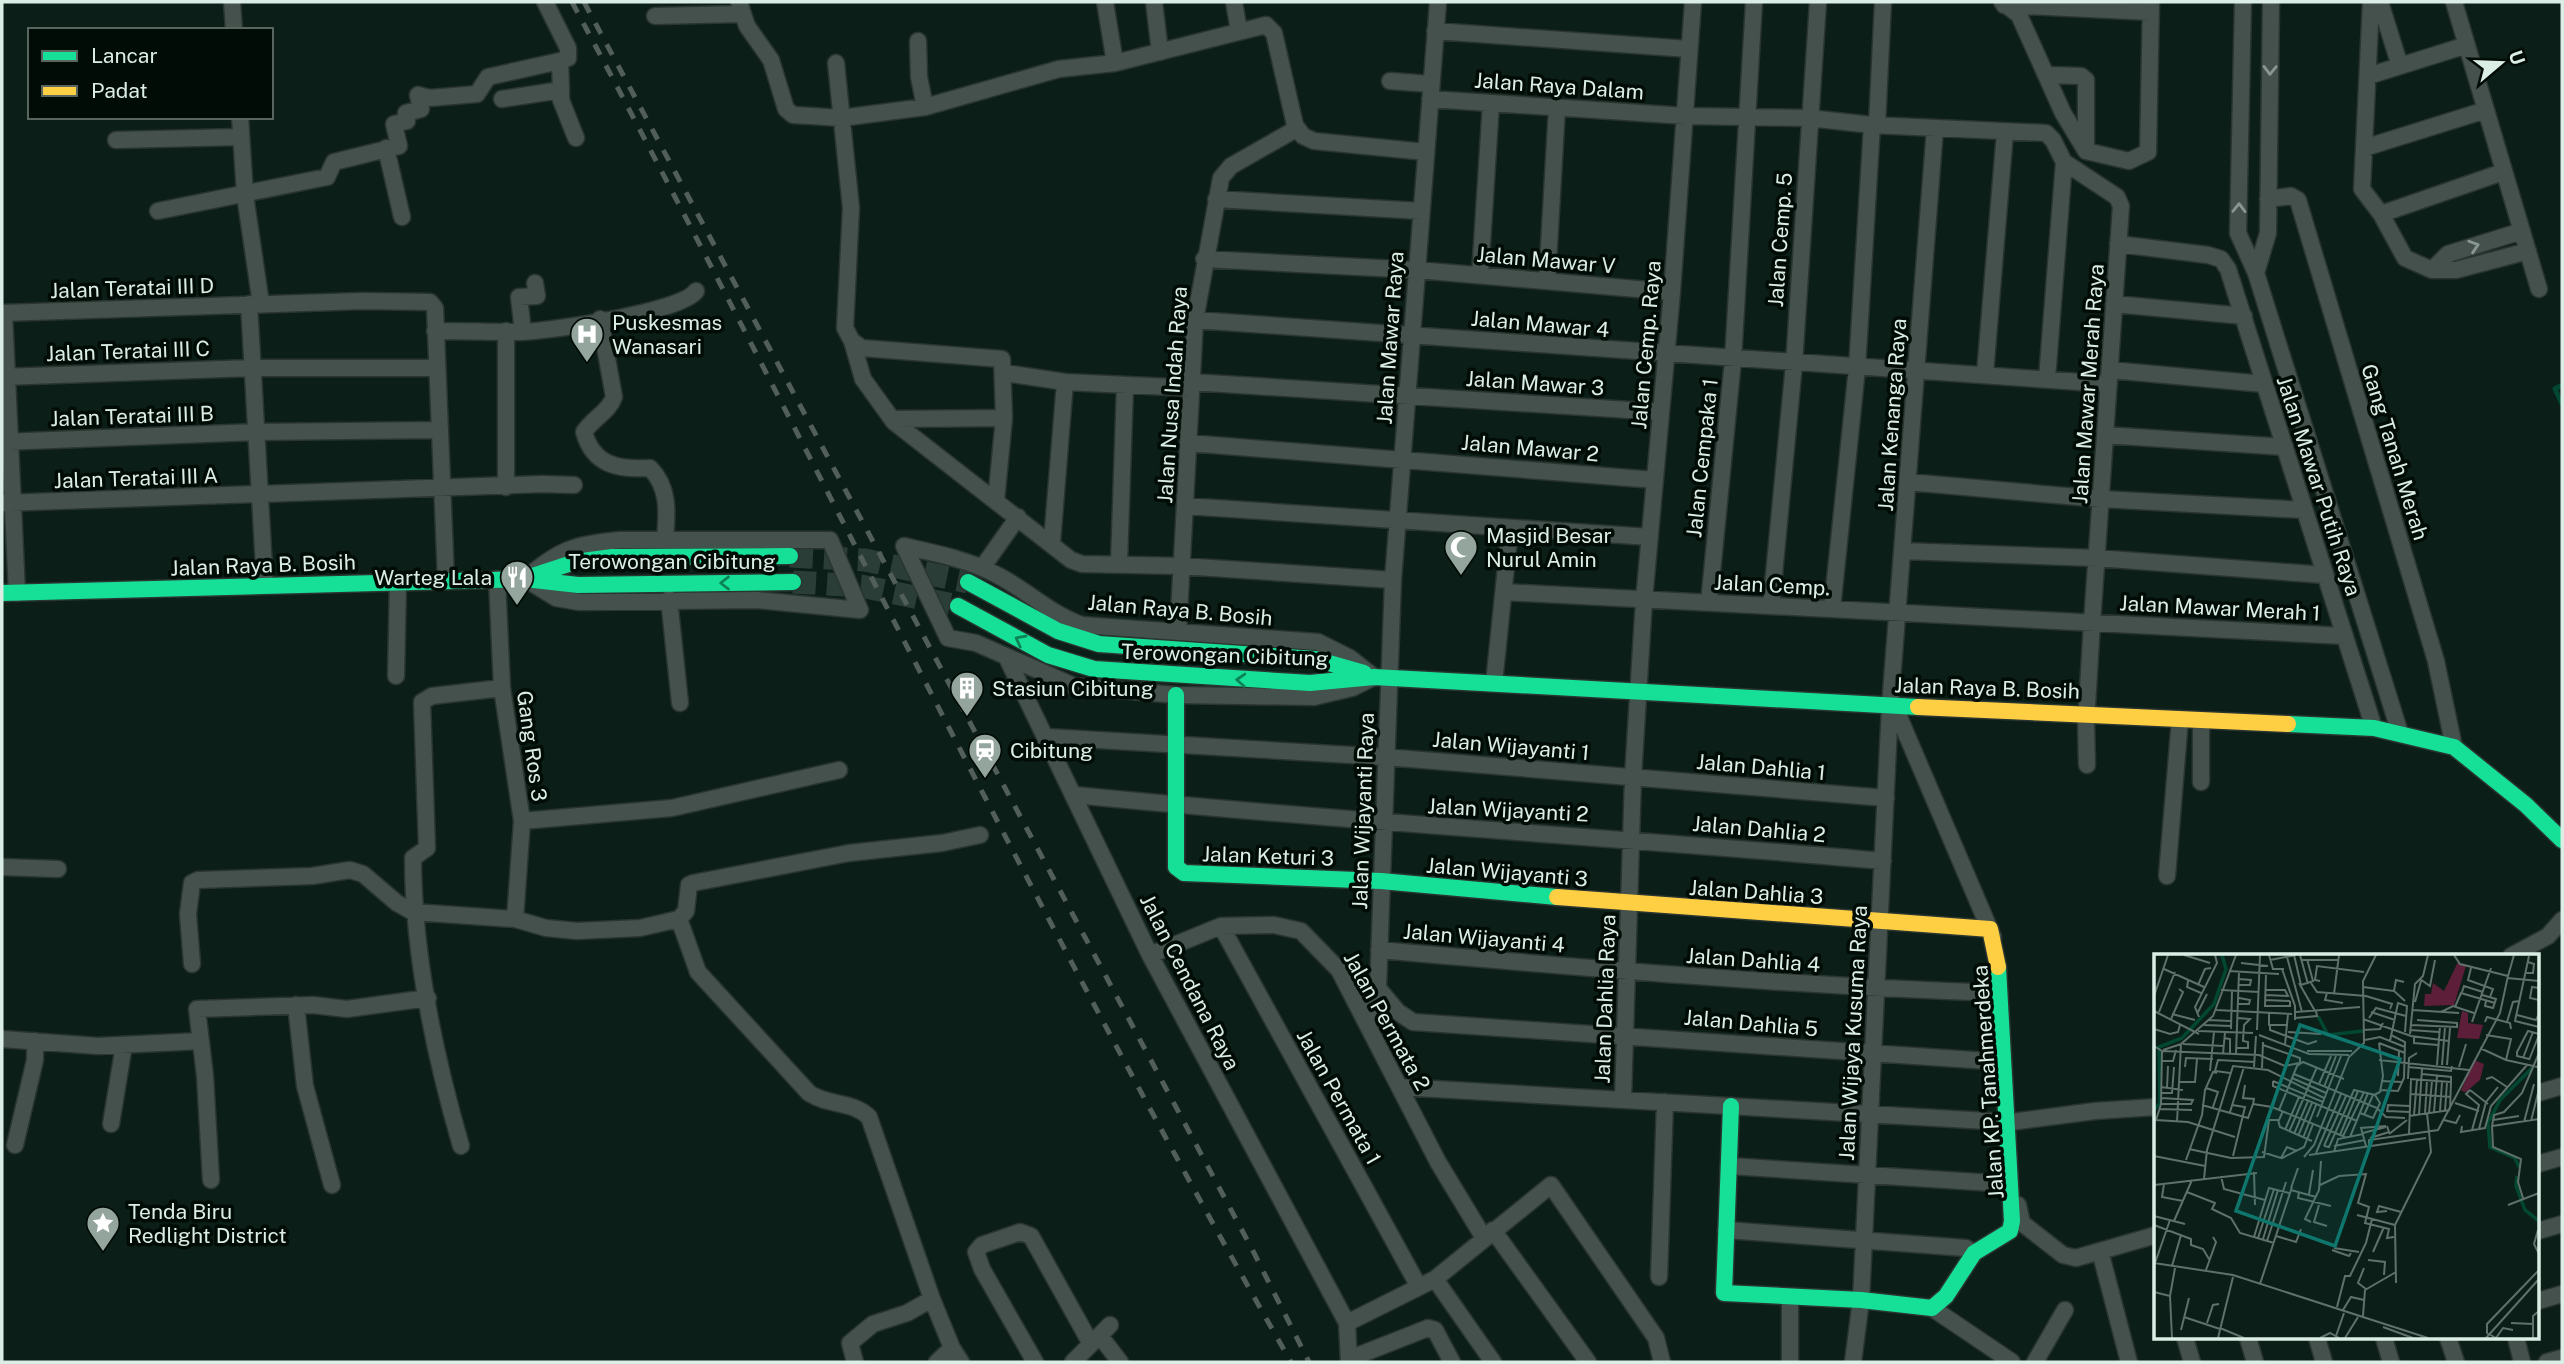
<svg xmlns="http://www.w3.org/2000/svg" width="2564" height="1364" font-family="'Public Sans',sans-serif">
<rect width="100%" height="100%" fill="#0c1e18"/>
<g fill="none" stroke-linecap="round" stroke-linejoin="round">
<path stroke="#014731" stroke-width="5" d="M2562,385l-7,4 7,15"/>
<path stroke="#2b3d37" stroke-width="23" stroke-dasharray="23 11" stroke-linecap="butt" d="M790,556l75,4 103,22
M793,582l68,4 97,20"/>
<defs>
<path id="street" d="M232,2l2,28
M545,2l23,46v10l-8,3 1,29
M739,2l8,24 24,34 15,49 7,6 18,1 30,2 84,-11 134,-38 56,-6 151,-38 8,8 21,92 8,11 11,5 112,11
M1105,2l10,61
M1154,2l6,50
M1234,2l5,29
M2002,2l17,13 44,98 23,38 43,10 19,-9 3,-150
M2243,2l-5,231 18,40 144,460
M2371,2l-9,187 19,25 24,44 27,12h24l72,-19
M2380,2l20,64
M2454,2l85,287
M2004,5l147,7
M655,16l86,-2
M1435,31l254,18
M918,41l1,36 6,30
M836,63l15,145 -6,120 7,13 10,7 140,11 2,59 -8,83
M2048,75l33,1 5,4v70
M2368,76l99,-31
M1390,81l41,3
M418,95l12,3 47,-4 11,-17 72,-16
M502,99l59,-9v10l15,38
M1430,99l256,17 123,2 63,7 174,8 7,7 11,22 53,35 4,9 -29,417 -6,99 1,43
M240,117l5,78 16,109
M1877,125l6,-123
M116,140l123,-3
M386,148l16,69
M2364,148l122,-38
M1216,199l205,12
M2268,199l23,-3 7,4 138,461 18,86
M158,211l169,-34 7,-15 65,-16 -5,-22 13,-3 -1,-8 15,-4 -3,-14
M2381,214l122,-42
M2118,244l90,11 13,4 7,10 146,459
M1204,259l213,11 255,22
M2432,270l16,-16 74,-23
M2256,273l12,-40 3,-231
M1480,275l11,-172
M1547,281l10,-174
M249,304l16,281
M2114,304l130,12
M2,313l361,-12 67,1 5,6 11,272
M4,313l13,280
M600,319l14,78c-5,15 -21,21 -30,35 9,33 34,38 66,36 20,20 17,46 15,72
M1195,320l914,64
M435,331c29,0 58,1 86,1 29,-1 161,-20 175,-41
M523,332l-4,-35 18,-1 -2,-13
M852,341l11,38 31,43 177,138 11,4 99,2 212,14
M2110,370l154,14
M1005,373l60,9 126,6
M1985,374l20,-242
M2,377l250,-9h185
M2047,379l17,-217
M1192,382l469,30
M893,419l111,-1
M2105,435l180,12
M2,442l254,-10 183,-2
M1188,443l467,37
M1908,482l193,17 203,11
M506,487v-156
M2,503l540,-19 32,1
M1185,506l465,31
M620,540h210l30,70 -103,-10 -178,2 -23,-4 -31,-19c36,-31 49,-34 95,-39z
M1052,542l13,-160
M904,546c31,7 65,14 93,29 30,15 53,39 85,50l236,17 32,16 24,19 -22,11 -38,9 -138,-2 -102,-9 -98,-43 -28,-5z
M1902,551l194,7 229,17
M1119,563l6,-177
M982,568l36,-51
M497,579l5,109 20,133 -7,98
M1504,592l841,44
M669,599l11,104
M1709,603l24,-243 21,-358
M1771,606l23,-242 24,-362
M1832,609l25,-241 15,-243
M1178,632l17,-312 26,-142 10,-12 65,-37
M1006,656l144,299 197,368 2,39
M396,676l2,-94
M1494,683l16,-155
M1899,706v11l94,220
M2201,721v61
M1047,737l338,20 501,41
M1075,795c269,27 539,42 808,66
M522,821l150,-13 167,-38
M2,867l56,2
M2167,876l13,-157
M679,919l19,53 111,121c19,13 44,8 60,24l63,182 20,49 9,14
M1221,926l198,361
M1379,950c206,18 413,36 620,43
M1150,955l71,-29 53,-1 27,6 38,39 99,192 46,76
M2511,956l37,-20 14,-16
M192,964l-4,-50 4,-31 6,-3 114,-4 38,-6 13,4 34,29 16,9 102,7 31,9 31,3 63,-3 39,-9 7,-8 3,-26 4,-2 156,-30 93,-10 38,-8
M1378,988l20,24 15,10 590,40
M296,1005l9,81 27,99
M1368,1024l10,-36 15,-408 45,-578
M2,1039l96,7 103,-5
M1400,1087l605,35
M2538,1093l24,-7
M1623,1099l10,-322 11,-177 28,-308 21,-290
M2011,1122l84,-11 61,-4
M111,1124l13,-79
M15,1145l20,-85v-19
M461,1146c-27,-93 -48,-192 -48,-288l14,-10 -5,-146 10,-6 70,-8
M2538,1164l24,-7
M1729,1166l280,18
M211,1180l-6,-104 -8,-67 116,-4 34,4 81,-11
M2018,1205l4,18 41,32 13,3 80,-23
M1493,1230l95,132
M1726,1230l240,18 8,5
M2538,1231l24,-7
M2100,1251l29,111
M1659,1277l6,-175
M1435,1279l58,83
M1790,1298v64
M2538,1301l24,-7
M1932,1308l80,54
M1347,1323l88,-44 116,-94 105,153 6,24
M1100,1336l20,26
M2185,1338l7,24
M2248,1338l7,24
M2317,1338l7,24
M2384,1338l7,24
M2448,1338l8,24
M2516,1338l6,24
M1349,1359l79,-31 7,2 17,32
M855,1362l-5,-19 23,-19 34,-11 25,-14
M937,1362l15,-14
M1035,1362l-53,-93 -6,-17 6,-7 38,-13 11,4 60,108
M1073,1362l37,-37
M1853,1362l8,-62 29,-594 45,-578
M2035,1362l30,-52
M2547,1362l15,-4"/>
<path id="fast" d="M532,576l43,-14 37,-5 178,-1
M968,582l90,49 41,13 216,15 49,14
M2,593l523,-14 53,6 215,-3
M958,606l90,49 46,14 216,14 64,-6 544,30
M1176,695v172l8,6 197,8 176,16
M2288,724l86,4 80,19 72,58 36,35
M1731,1106l-7,187 137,7 71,8 14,-12 28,-43 36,-22 2,-10 -14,-254"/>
<path id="slow" d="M1918,707l370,17
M1557,897l433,32 8,38"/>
</defs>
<use href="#street" stroke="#2a3531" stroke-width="19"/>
<use href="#fast" stroke="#2a3531" stroke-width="19"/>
<use href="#slow" stroke="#2a3531" stroke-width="19"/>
<use href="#street" stroke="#44514c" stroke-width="16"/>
<use href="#fast" stroke="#16e098" stroke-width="16"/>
<use href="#slow" stroke="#ffcf43" stroke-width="16"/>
<path stroke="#525e59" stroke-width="5" stroke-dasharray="12 12" stroke-linecap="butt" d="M572,2c242,452 464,915 719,1360
M584,2l668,1247 57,113"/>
</g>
<defs><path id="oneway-chevron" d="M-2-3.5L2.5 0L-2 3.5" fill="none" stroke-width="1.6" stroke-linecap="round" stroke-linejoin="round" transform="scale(1.75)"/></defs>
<g stroke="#889891">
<use href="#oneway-chevron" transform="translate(2270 70) rotate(91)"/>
<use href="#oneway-chevron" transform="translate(2239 208) rotate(-89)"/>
<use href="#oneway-chevron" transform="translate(2474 246) rotate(-18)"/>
</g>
<g stroke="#0d8157">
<use href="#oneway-chevron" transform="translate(725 583) rotate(180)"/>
<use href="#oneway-chevron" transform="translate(1020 640) rotate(-152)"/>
<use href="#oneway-chevron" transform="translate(1241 680) rotate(-177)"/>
</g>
<defs>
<symbol id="hospital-pin" viewBox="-11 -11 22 30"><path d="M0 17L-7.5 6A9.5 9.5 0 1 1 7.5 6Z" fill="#93a59d" stroke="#020c07"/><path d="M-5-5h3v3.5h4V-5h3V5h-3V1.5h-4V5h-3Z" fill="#fff"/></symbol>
<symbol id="mosque-pin" viewBox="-11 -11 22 30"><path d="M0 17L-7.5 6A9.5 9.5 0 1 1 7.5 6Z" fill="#93a59d" stroke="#020c07"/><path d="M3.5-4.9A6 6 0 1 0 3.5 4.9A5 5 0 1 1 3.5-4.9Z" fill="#fff"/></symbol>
<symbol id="restaurant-pin" viewBox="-11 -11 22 30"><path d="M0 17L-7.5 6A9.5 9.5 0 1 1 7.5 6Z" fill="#93a59d" stroke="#020c07"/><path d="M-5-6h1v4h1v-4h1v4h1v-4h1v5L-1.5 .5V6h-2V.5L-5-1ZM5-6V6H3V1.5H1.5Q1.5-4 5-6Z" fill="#fff"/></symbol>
<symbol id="building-pin" viewBox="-11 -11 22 30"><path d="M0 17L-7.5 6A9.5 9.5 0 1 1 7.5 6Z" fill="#93a59d" stroke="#020c07"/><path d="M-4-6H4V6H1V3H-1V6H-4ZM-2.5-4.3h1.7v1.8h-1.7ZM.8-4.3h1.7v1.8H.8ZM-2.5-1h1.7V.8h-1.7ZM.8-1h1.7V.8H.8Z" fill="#fff"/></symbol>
<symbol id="station-pin" viewBox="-11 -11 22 30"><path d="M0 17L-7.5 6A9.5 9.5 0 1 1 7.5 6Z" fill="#93a59d" stroke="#020c07"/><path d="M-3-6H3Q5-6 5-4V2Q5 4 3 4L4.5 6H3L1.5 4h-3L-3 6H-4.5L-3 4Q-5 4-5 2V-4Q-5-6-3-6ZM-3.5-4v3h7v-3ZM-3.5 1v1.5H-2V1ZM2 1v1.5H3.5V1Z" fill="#fff"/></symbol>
<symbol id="sight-pin" viewBox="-11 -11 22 30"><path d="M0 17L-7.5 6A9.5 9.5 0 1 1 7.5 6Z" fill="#93a59d" stroke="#020c07"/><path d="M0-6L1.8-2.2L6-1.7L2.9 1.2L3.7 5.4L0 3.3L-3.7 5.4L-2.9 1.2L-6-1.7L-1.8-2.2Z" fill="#fff"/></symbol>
</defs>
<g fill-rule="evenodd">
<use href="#hospital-pin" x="568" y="315" width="38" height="52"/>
<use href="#mosque-pin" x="1442" y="528" width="38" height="52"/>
<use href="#restaurant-pin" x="498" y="558" width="38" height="52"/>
<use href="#building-pin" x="948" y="669" width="38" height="52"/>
<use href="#station-pin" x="966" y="731" width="38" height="52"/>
<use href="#sight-pin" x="84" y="1204" width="38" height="52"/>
</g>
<g text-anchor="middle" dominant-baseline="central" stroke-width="7" stroke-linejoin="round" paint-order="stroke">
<g font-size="21" fill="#dbeee5" stroke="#020c07">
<text transform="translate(1559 86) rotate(4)">Jalan Raya Dalam</text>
<text transform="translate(1780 240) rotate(-86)">Jalan Cemp. 5</text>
<text transform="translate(1546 260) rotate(5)">Jalan Mawar V</text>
<text transform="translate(132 288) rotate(-2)">Jalan Teratai III D</text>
<text transform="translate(1540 324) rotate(5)">Jalan Mawar 4</text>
<text transform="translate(1390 338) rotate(-86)">Jalan Mawar Raya</text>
<text transform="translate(1646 345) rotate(-85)">Jalan Cemp. Raya</text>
<text transform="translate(128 351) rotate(-2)">Jalan Teratai III C</text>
<text transform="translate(1535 383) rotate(4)">Jalan Mawar 3</text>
<text transform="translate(2088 384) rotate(-86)">Jalan Mawar Merah Raya</text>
<text transform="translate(1172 395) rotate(-86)">Jalan Nusa Indah Raya</text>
<text transform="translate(1892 415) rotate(-86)">Jalan Kenanga Raya</text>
<text transform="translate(132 416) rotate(-2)">Jalan Teratai III B</text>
<text transform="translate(1530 448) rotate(5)">Jalan Mawar 2</text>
<text transform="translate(2395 452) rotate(73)">Gang Tanah Merah</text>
<text transform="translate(1702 458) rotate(-84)">Jalan Cempaka 1</text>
<text transform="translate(136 478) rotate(-2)">Jalan Teratai III A</text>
<text transform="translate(2319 486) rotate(72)">Jalan Mawar Putih Raya</text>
<text x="672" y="561">Terowongan Cibitung</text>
<text transform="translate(263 565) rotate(-2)">Jalan Raya B. Bosih</text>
<text transform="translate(1772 585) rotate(3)">Jalan Cemp.</text>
<text transform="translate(2220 608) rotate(3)">Jalan Mawar Merah 1</text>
<text transform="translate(1180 610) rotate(5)">Jalan Raya B. Bosih</text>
<text transform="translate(1225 655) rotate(2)">Terowongan Cibitung</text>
<text transform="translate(1987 688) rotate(2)">Jalan Raya B. Bosih</text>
<text transform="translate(532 746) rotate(82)">Gang Ros 3</text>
<text transform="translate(1511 746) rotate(5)">Jalan Wijayanti 1</text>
<text transform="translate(1761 767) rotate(5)">Jalan Dahlia 1</text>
<text transform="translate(1508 810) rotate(3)">Jalan Wijayanti 2</text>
<text transform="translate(1363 811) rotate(-88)">Jalan Wijayanti Raya</text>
<text transform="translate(1759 829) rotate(5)">Jalan Dahlia 2</text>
<text transform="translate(1268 856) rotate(2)">Jalan Keturi 3</text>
<text transform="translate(1507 872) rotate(5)">Jalan Wijayanti 3</text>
<text transform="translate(1756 892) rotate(4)">Jalan Dahlia 3</text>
<text transform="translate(1484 938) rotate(5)">Jalan Wijayanti 4</text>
<text transform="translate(1753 960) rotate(4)">Jalan Dahlia 4</text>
<text transform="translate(1190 982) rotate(63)">Jalan Cendana Raya</text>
<text transform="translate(1605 999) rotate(-88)">Jalan Dahlia Raya</text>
<text transform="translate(1387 1021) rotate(61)">Jalan Permata 2</text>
<text transform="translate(1751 1023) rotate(5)">Jalan Dahlia 5</text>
<text transform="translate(1853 1033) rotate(-87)">Jalan Wijaya Kusuma Raya</text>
<text transform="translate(1988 1082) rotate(-94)">Jalan KP. Tanahmerdeka</text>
<text transform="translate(1339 1097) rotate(61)">Jalan Permata 1</text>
</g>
<g font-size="21" fill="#dbeee5" stroke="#020c07" text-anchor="start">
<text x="612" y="322">Puskesmas<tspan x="612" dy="24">Wanasari</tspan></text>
<text x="1486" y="535">Masjid Besar<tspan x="1486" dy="24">Nurul Amin</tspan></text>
<text x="492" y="577" text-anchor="end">Warteg Lala</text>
<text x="992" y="688">Stasiun Cibitung</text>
<text x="1010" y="750">Cibitung</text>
<text x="128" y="1211">Tenda Biru<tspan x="128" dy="24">Redlight District</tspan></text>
</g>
</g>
<g transform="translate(2154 954)">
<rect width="385" height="385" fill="#0c1e18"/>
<path d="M304,8l8,4 -12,39 -30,1 1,-12h6l2,-11 11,8z" fill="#5c1e39"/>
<path d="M308,57l6,2v10l15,2 -4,14 -22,-1z" fill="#5c1e39"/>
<path d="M320,106l10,4 -4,16 -14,12 -5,-1z" fill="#5c1e39"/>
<path fill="none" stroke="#014731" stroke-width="3.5" d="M164,62l10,19 35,-4M0,156l6,-7 -1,-56 23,-9 32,-34 12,-35 -4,-14M365,213l-4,-9 -25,-11 -2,-24 12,-23 32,-32M363,222l-1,10 9,24 14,11"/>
<path fill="none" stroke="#5f716a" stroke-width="2" d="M30,1l26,8M115,1l4,14h11M140,1l7,30 12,-4 -6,-22M146,1l8,29M375,2l-14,65 24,6M133,3l15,55M116,6l26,-5M147,6h38M87,9l27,3M317,14l-3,12 25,9 -3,8M10,15l40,18M128,15l13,37v14M75,17l50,3M112,19l-1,33h25v-5M372,19h7l1,-9 -6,-2M354,22l6,-21M353,24l32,3M266,25l10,7 5,-26M34,27l-1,6 14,6M166,27l-5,-1 2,-14 47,6M250,28l-8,-2 -2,11 11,10M145,29l16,28M157,29l6,9 49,4 26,8 -2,5M44,31l7,-16 6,-1M85,31h11l1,-5 -12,-1M209,33l31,4M385,34l-7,-1 -2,11 9,2M67,36l38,2M308,38l2,-6 19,6M173,39l-2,7 18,3M180,40l5,-39M111,41l23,1 -3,-6h-20M328,41l14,4 -3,9 -8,-2 1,-5M0,42l14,-41M111,46l25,1M261,48l6,-21M84,50h11l1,-4 -11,-2M301,53l6,-14 34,10M62,56l76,4M258,56l47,3M0,57l45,23M5,58l16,-40M115,58v13h19M142,58l64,-5M217,58l24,8M287,58l12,-6 21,7M18,60l23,6M43,60l10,-20M363,61l19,5 3,-6M45,63l-4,-10 22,-44 -2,-8M141,64l22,-2 -1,-5M215,64l7,-10 30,8M17,65l12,-27 -4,-3M209,65l48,17 38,5M54,66l23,1M318,68l19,-54M331,68l2,-5 23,6 1,6M353,68l6,-20 6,-1M50,71l27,1M116,71v5l38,14 9,-3M257,71l46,2v-4l-40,-3M0,75l16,5 8,-2 2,-7M77,75l1,-38M103,76l3,-75M209,76l17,-1 3,-6M256,76l29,2M44,77l55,2M134,78l33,2M256,80l5,-50 8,-8 5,-21M105,81l50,19 40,1M332,81l25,4 -5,21M260,83v6l24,2M70,84l6,1v15M211,86l15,-3 25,10M236,87l8,-38 9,3 -2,26M225,89l26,10M29,90l41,2M109,91l37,13v5M131,91l3,-31M0,92l8,5 97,4 26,11 14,-3M82,94h12v-6l-5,-1 1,-16 6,-6 -12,-1M326,94l26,12 32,7M9,96l18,-6 32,-28 23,-61M8,97l-1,53 -5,16 32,2 47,15M153,97h45M385,99l-17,40 -18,19 -10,3 -2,11 47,-7M69,100l2,-22M82,100l3,-82M369,104l10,-26M375,105l-12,-3v-4l11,-21 11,3M225,106l90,10M375,106l10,-25M8,107h11l3,-11M283,111l3,-39M288,111l3,-38M293,111l3,-37M31,113l1,-9 27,1M100,113l2,-31M254,113l43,4 1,-5M305,113l7,-23M108,114l1,-26M56,117l4,-39M76,119l-15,-2 3,-11 37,2M140,120l83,34 9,9 19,1M268,120l29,3v5M244,122l1,-25M138,124l34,15M254,125l1,-21 8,-5M256,125l41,3M332,125l6,-2 15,10M119,127v5l84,35M119,127l50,21M227,127l21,1M25,128h16l2,-23M165,130l12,-28M91,131l-2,13 11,1 -1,5M7,133l22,3M170,133l12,-31M13,134l1,-22M52,134l12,4 -5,15M226,136l18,1 6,-13 1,-36 -14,-7M316,136l-4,4 13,11 -7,25M316,136l18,14M7,139h11l2,-26M257,140l40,3M220,141l6,-3 3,-16 -4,-33M7,144l32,2 -2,4h-30M301,149l24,8M99,150l19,3 73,30M48,151l46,13 5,-14M78,151l13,2 -12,49M5,155l33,1M296,155l1,-27M125,156l18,-44 6,-4 41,17M234,157l22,1M286,157l2,-29M291,157l2,-29M76,158l14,-45M233,158l1,-7 22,1M280,158l3,-36M275,159l3,-32M271,160l2,-34M210,161l9,-20M260,161l3,-35M265,161l3,-46M255,162l41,-6M163,163l24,-61M124,166l2,7 32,14M290,166l12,3 4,-8M339,166l26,-4M377,167l8,-32M23,168l4,-78M370,168l10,-38M308,172l-1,6 24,-4 6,-22 36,-41M338,172l1,21 28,12 -3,23 5,16M325,175l7,-27 12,-15M131,176l14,-33M135,178l28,-65M209,179l23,-6M140,180l14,-33M235,180l18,-14M255,180l2,-55M186,181l18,-44M144,182l14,-33M189,182l21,-44M196,183l18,-44M149,184l13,-33M216,184l19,-6 -2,-6M170,192l5,1 25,-57 21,5 5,8 -7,15 -13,-5M170,192l22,-50M180,192l31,-6M212,192l-5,-18 25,-2M215,193v-7l69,-10 62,-117 8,-37 -48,-12 -6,-9M35,195l42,9 33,-1 5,-37h10l4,-9M108,198l19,6 6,-11 10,4M180,198l4,-13 25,-5M162,199l25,-59M155,201l117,-17M0,202l51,10M150,203l10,-12 35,-88 15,-14 -1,-62 13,-26M128,204l22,-11 9,-23M32,206l16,-45 3,-25 8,-18 4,1M100,218l1,33M67,222l3,13 41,11M50,225l3,-29 26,-84 35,4 56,28M10,230l-2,13 21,4M0,231l103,-12M166,231l19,-9 27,-2 -8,29 11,4 -4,16 24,6 -2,9 7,-1M137,234l7,-20M137,236l25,7M33,238l28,11 -3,6 19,9 9,15 34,10M145,238l-1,6 33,8M155,240l4,-24M165,251l-5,17 13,4M354,251l31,-12M233,257l-10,1 2,-6 22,6M203,261l38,10M0,262l31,8M20,267l18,-41M157,268l-6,-3 14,-29 2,-29M0,271l37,14v6l12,4 6,10M384,276l-4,14 5,10M122,282l20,6 5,-13M100,283l15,-49 20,5M104,284l16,-49M109,285l15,-49M113,287l19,-59M180,294l25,4M178,296l17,6 2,-3M219,298l11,-25M214,306l17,2 -1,13M0,309l79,12 195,63M1,309l15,-43M18,312l9,-31M210,314l-6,15 8,6M52,316l10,-28 -3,-5M242,329l-1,-58 36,-73 -4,-39M106,330l32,-97M0,338l16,4 2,42M16,342l5,-28M183,353l8,-31h5l16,-33 6,-24M189,356l8,-13 13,3M209,362l2,-26 31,-18M30,363l36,12M53,369l6,-18 6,-1M357,369l22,1M229,373l30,11M66,374l24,10M27,376l8,-32M182,382l8,-23M64,384l15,-61M166,384l10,-5 9,5M191,384l13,-21M332,384l53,-59M342,384l-9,-5v-9l52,-54M342,384l7,-10 10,2M379,384v-22l6,-5"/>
<path fill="#0f766e" fill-opacity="0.15" stroke="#0f766e" stroke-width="3.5" d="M146,71l100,34 -65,187 -99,-35z"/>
<rect width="385" height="385" fill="none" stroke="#dbeee5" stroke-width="3.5"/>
</g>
<rect width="2564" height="1364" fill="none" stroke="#dbeee5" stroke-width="7"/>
<rect x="28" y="28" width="245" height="91" fill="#020c07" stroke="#596660" stroke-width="2"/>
<rect x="42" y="51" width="35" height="10" fill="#16e098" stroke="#596660" stroke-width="2"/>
<text x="91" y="63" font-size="21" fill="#dbeee5">Lancar</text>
<rect x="42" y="86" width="35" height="10" fill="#ffcf43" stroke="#596660" stroke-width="2"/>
<text x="91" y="98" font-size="21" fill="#dbeee5">Padat</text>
<g transform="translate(2501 63) rotate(71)" stroke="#020c07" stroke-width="5" paint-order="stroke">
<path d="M0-5L12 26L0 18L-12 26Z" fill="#dbeee5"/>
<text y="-10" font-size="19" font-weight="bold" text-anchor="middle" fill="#dbeee5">U</text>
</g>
</svg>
